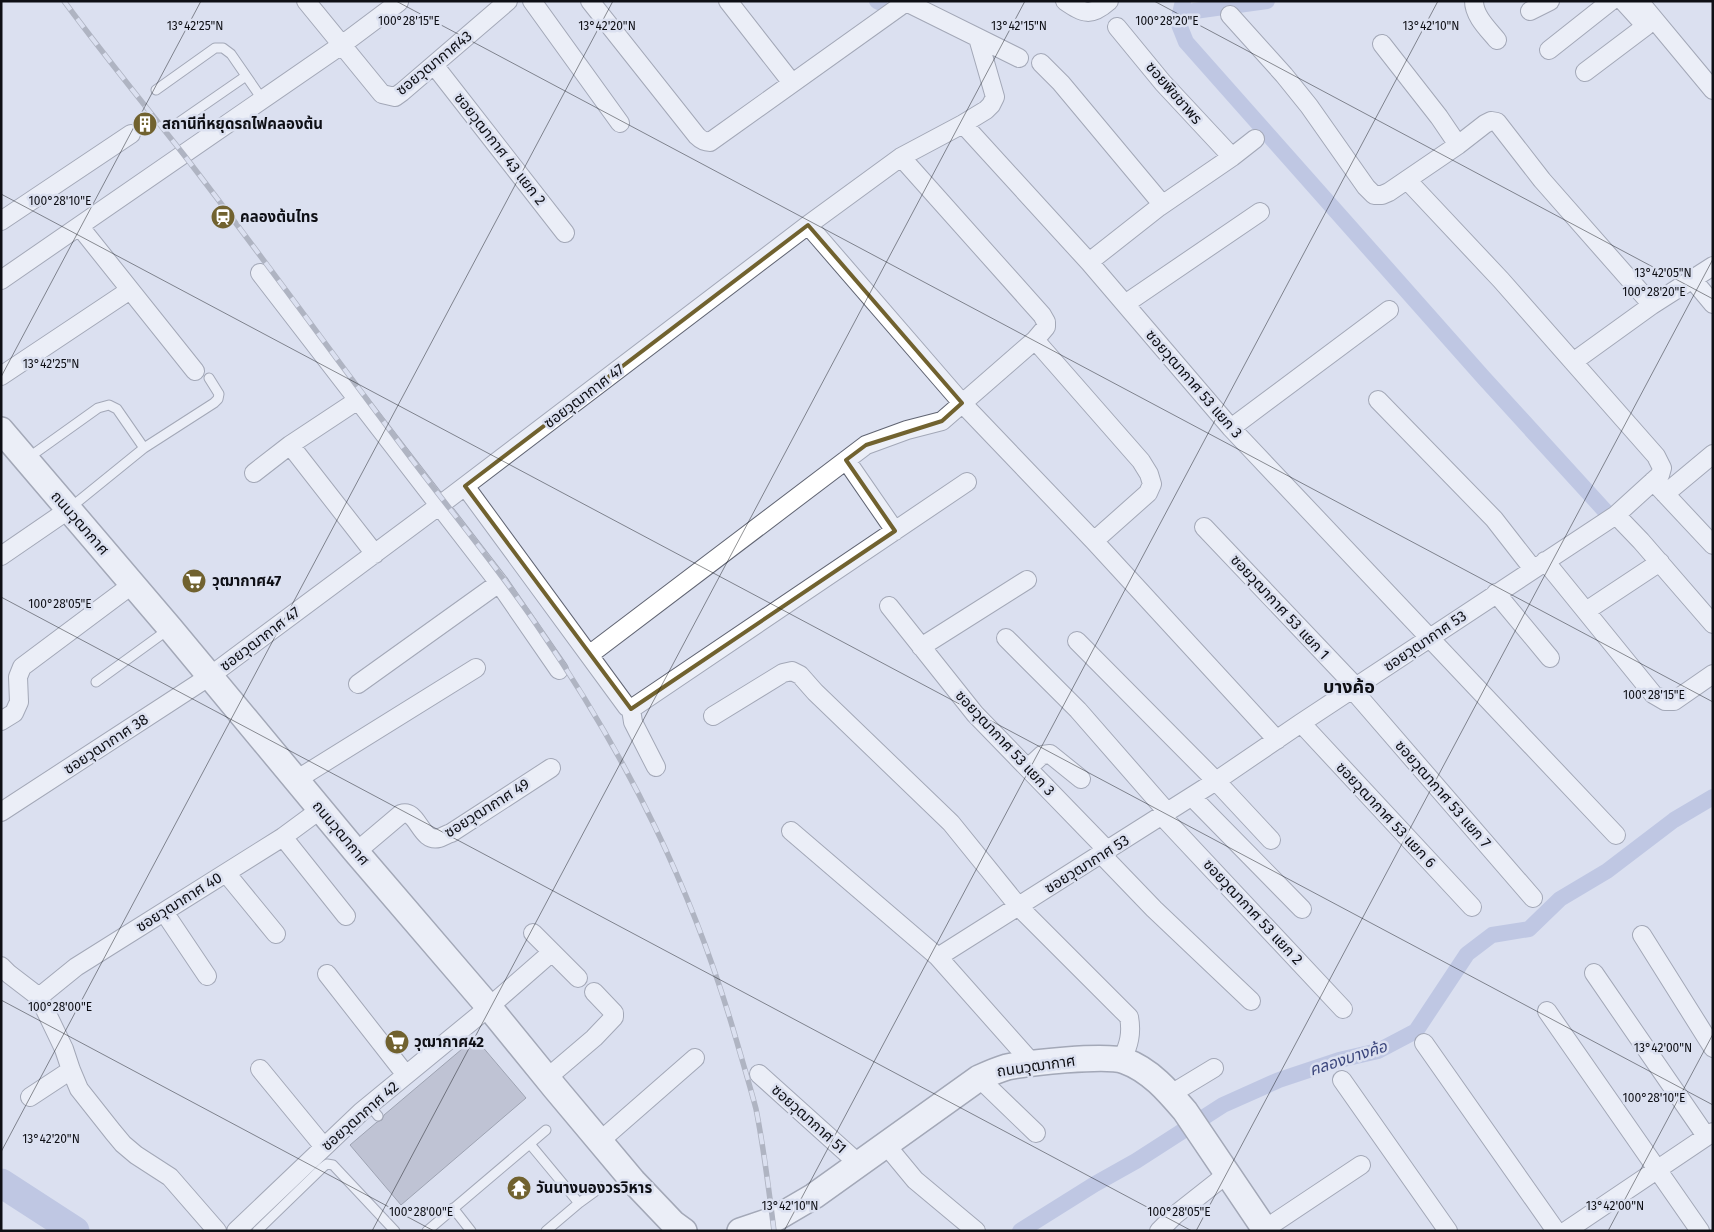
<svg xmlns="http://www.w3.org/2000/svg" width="1714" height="1232" font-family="'Fira Sans','Noto Sans Thai',sans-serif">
<rect width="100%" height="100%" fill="#dbe0f0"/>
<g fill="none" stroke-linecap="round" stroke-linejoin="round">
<path stroke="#9ea9d3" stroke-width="16" d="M877,1l2,1
M1183,1l-5,21 8,20 297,335 123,135
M1180,13l87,-12
M1020,1231l75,-47 41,-23 87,-56 56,-25 60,-20 39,-9 38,-20 51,-77 25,-19 37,-6 31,-30 47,-28 67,-51 39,-23"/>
<path stroke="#9ea9d3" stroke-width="29" d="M1,1183l74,48"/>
</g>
<path fill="#9da1b1" stroke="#545866" d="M146,113l9,12 -11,9 -9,-12z
M475,1038l51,60 -125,107 -51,-60 27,-23 5,-2 2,-5z"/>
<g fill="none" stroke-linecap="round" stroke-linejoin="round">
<defs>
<path id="service" d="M156,90l59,-42h8l8,6 31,45
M178,123l68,-47
M144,448l70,-45 4,-4 1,-5 -10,-16
M28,458l70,-50 11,-3 8,4 27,39 -74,60
M96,682l73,-53
M369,1105l9,11
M530,1144l49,59 -33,28
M579,1203l22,-16
M453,1208l18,23
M257,1231l66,-64 4,-3 6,1 62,66
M427,1231l119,-101"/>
<path id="minor" d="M306,1l76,93 13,3 7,-5 106,-91
M532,1l88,122
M590,1l107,135c4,4 7,6 13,6l196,-140 -2,-1
M728,1l64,82
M1065,1c19,13 26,16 44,0
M1474,1c0,15 14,28 23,39
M1623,1l20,22
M1639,1l74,89
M906,2l113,56
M1530,11l20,-10
M1230,15l54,60 25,31 57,81 8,8h8l7,-3 69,-47 27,-21 6,-3 6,1 45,58 110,125
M1117,27l46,56 69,74
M1382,44l57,73 19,28
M1549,50l62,-49
M1041,63l20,20 101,121
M434,65l131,168
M1585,72l61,-46
M963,124l126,138 142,166 385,407
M1,221l130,-87
M808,225l154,178 132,138 183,199
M80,227l115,144
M1089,262l70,-55 73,-50 23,-18
M260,273l239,310 60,87
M1,280l342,-236 56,-42
M1693,280l20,24
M1125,304l135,-92
M1035,340l106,121 8,13 3,10 -4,9 -54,48
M1573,362l79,-57 61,-39
M1,376l129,-86
M1378,400l116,119 39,50
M1231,428l158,-118
M290,445l85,109
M846,460l49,71
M254,473l36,-28 68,-45
M1653,481l60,64
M465,486l162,221 4,2 2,13 23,45
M1665,494l48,-40
M1616,515l25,26 72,83
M1204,527l152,160
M1,556l67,-46
M1545,561l108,133 12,7h9l39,-27
M1496,593l54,65
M889,606l86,108 133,137
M1586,611l74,-49
M1006,638l72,72 90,103
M1077,641l139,140 55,59
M921,647l106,-67
M589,655l277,-210 41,-15 35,-9 93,-81 11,-13v-5l-4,-7 -141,-158
M358,684l141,-101
M1353,690l180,208
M631,709l336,-227
M713,716l70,-43 9,-2 8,4 15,17 136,131 68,84 110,110c3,16 0,28 -7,42
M1,721l13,-8 5,-11 -1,-25 4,-10 111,-83
M1301,723l171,184
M1028,768l14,-13 8,-1 31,25
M296,780l180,-112
M1192,797l110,112
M1,812l209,-136 234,-174 364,-277 93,-68 62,-33 23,-14 5,-5 4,-8 -17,-59
M1162,816l181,193
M791,831l147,126 95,107
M283,837l63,79
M356,852l45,-38c17,-6 19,29 38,24 4,-1 8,-4 12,-5l100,-65
M1102,855l52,54 97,92
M226,873l50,61
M164,912l43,64
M533,933l45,45
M1642,935l71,113
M938,957l278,-176 85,-58 315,-208 44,-40 2,-7 -6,-12 -155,-176 -93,-99
M1,966l8,8 30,23 25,52 7,21 8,19 34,43 10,12 13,11 34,22 47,54
M1594,973l112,163
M327,974l79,101
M39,997l37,-30 207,-130 38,-28
M1547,1011l153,220
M1424,1043l132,188
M260,1069l64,78
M759,1074l100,90
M547,1078l47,-40 20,-21v-4l-20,-21
M979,1078l57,55
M1342,1080l106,151
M1171,1094l43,-26
M30,1097l41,-27
M600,1141l95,-83
M886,1145l29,35 61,51
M1265,1229l96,-64
M236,1231l125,-119 128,-105 63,-55
M1159,1231l16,-16 52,-41
M1566,1231l147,-99"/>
<path id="secondary" d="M1,430l169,198 186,224 133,155 66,81 78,93 40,42 11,8
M740,1231l33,-11 41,-24 165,-118c9,-4 18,-8 28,-11 21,-4 99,-13 118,-6 25,9 43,30 60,50l81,120"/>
</defs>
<use href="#service" stroke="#606472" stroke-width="11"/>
<use href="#minor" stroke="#606472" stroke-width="20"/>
<use href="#secondary" stroke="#606472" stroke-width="28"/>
<use href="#service" stroke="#fff" stroke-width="9"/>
<use href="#minor" stroke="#fff" stroke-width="18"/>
<use href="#secondary" stroke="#fff" stroke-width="25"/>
<defs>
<path id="rail" d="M64,1c39,53 80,103 120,154 74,96 145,194 217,290 46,62 96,121 139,185 88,128 153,260 196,409 7,24 14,47 20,70 8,40 13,81 18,122"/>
</defs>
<use href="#rail" stroke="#7b7e8a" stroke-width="5.5"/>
<use href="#rail" stroke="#dbe0f0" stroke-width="4" stroke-dasharray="11" stroke-linecap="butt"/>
</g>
<path d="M0 0H1714V1232H0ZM808,225l154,178 -20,18 -76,24 -20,15 49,71 -264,178 -166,-223z" fill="#dbe0f0" fill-opacity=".55" fill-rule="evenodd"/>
<path fill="none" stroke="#71622f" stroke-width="4" stroke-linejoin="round" d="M808,225l154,178 -20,18 -76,24 -20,15 49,71 -264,178 -166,-223z"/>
<path fill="none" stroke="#0e0f15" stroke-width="1" stroke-opacity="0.45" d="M396,1l1317,701M1154,1l559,298M1,194l1712,911M1,377l200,-376M1,597l1191,634M1,1000l433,231M1,1152l612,-1151M372,1231l653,-1230M784,1231l654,-1230M1196,1231l517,-972M1608,1231l105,-197"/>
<defs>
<symbol id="building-disc" viewBox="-11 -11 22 22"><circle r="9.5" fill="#71622f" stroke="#dbe0f0"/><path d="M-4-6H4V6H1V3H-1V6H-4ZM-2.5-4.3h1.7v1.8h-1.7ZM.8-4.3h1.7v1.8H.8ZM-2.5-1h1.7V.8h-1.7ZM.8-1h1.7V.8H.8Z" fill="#fff"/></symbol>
<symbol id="station-disc" viewBox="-11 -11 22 22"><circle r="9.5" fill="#71622f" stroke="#dbe0f0"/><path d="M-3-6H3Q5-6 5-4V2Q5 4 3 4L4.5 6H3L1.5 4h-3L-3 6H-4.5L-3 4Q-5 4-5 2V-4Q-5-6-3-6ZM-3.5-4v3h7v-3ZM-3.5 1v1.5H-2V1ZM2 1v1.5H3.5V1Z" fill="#fff"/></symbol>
<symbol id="supermarket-disc" viewBox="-11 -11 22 22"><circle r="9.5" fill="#71622f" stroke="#dbe0f0"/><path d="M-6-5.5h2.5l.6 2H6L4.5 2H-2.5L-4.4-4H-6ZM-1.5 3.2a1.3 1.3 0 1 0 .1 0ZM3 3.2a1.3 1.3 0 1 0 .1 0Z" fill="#fff"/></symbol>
<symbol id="temple-disc" viewBox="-11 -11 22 22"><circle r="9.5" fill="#71622f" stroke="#dbe0f0"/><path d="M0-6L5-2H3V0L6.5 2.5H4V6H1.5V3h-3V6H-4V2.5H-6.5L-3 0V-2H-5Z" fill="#fff"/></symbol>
</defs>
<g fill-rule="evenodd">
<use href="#building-disc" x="131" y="110" width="28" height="28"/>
<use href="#station-disc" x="209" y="203" width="28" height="28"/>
<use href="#supermarket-disc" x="180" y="567" width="28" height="28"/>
<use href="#supermarket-disc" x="383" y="1028" width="28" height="28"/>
<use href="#temple-disc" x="505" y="1174" width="28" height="28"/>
</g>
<g text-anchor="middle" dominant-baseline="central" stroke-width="5" stroke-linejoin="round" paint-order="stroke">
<g font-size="15" fill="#0e0f15" stroke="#dbe0f0">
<text transform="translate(434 63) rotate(-39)">ซอยวุฒากาศ43</text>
<text transform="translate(1174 93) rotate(49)">ซอยพิชชาพร</text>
<text transform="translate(500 149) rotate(52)">ซอยวุฒากาศ 43 แยก 2</text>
<text transform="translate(1194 384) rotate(49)">ซอยวุฒากาศ 53 แยก 3</text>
<text transform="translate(584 396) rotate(-37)">ซอยวุฒากาศ 47</text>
<text transform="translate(80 523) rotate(49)">ถนนวุฒากาศ</text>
<text transform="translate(1280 607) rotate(47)">ซอยวุฒากาศ 53 แยก 1</text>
<text transform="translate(260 639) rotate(-37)">ซอยวุฒากาศ 47</text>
<text transform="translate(1425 641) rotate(-34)">ซอยวุฒากาศ 53</text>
<text transform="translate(1005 743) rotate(47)">ซอยวุฒากาศ 53 แยก 3</text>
<text transform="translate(106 744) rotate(-33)">ซอยวุฒากาศ 38</text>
<text transform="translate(1443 794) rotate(49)">ซอยวุฒากาศ 53 แยก 7</text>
<text transform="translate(487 808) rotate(-32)">ซอยวุฒากาศ 49</text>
<text transform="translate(1386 815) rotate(47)">ซอยวุฒากาศ 53 แยก 6</text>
<text transform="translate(341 833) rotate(50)">ถนนวุฒากาศ</text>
<text transform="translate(1087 864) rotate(-32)">ซอยวุฒากาศ 53</text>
<text transform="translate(179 902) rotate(-32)">ซอยวุฒากาศ 40</text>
<text transform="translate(1253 912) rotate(47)">ซอยวุฒากาศ 53 แยก 2</text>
<text transform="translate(1036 1066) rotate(-8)">ถนนวุฒากาศ</text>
<text transform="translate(360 1116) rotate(-41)">ซอยวุฒากาศ 42</text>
<text transform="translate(809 1119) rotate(42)">ซอยวุฒากาศ 51</text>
</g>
<g font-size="15" font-weight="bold" fill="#0e0f15" stroke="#dbe0f0" text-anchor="start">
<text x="162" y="124">สถานีที่หยุดรถไฟคลองต้น</text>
<text x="240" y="217">คลองต้นไทร</text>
<text x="212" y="581">วุฒากาศ47</text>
<text x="414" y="1042">วุฒากาศ42</text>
<text x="536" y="1188">วันนางนองวรวิหาร</text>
</g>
<g font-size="16" font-style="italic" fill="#3b467c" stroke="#dbe0f0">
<text transform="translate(1348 1058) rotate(-18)">คลองบางค้อ</text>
</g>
<g font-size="18" font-weight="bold" fill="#0e0f15" stroke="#dbe0f0">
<text x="1349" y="687">บางค้อ</text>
</g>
</g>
<g font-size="12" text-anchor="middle" fill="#0e0f15" stroke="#dbe0f0" stroke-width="5" stroke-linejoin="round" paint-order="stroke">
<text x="409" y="25">100°28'15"E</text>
<text x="1167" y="25">100°28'20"E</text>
<text x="195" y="30">13°42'25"N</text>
<text x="607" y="30">13°42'20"N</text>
<text x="1019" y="30">13°42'15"N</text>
<text x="1431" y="30">13°42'10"N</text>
<text x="60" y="205">100°28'10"E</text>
<text x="1663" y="277">13°42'05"N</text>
<text x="1654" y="296">100°28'20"E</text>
<text x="51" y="368">13°42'25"N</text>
<text x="60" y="608">100°28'05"E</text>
<text x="1654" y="699">100°28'15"E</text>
<text x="60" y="1011">100°28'00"E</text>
<text x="1663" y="1052">13°42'00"N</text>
<text x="1654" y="1102">100°28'10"E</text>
<text x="51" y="1143">13°42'20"N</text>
<text x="790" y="1210">13°42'10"N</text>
<text x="1615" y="1210">13°42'00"N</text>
<text x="421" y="1216">100°28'00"E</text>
<text x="1179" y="1216">100°28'05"E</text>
</g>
<rect width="1714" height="1232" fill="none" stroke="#0e0f15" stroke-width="5"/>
</svg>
